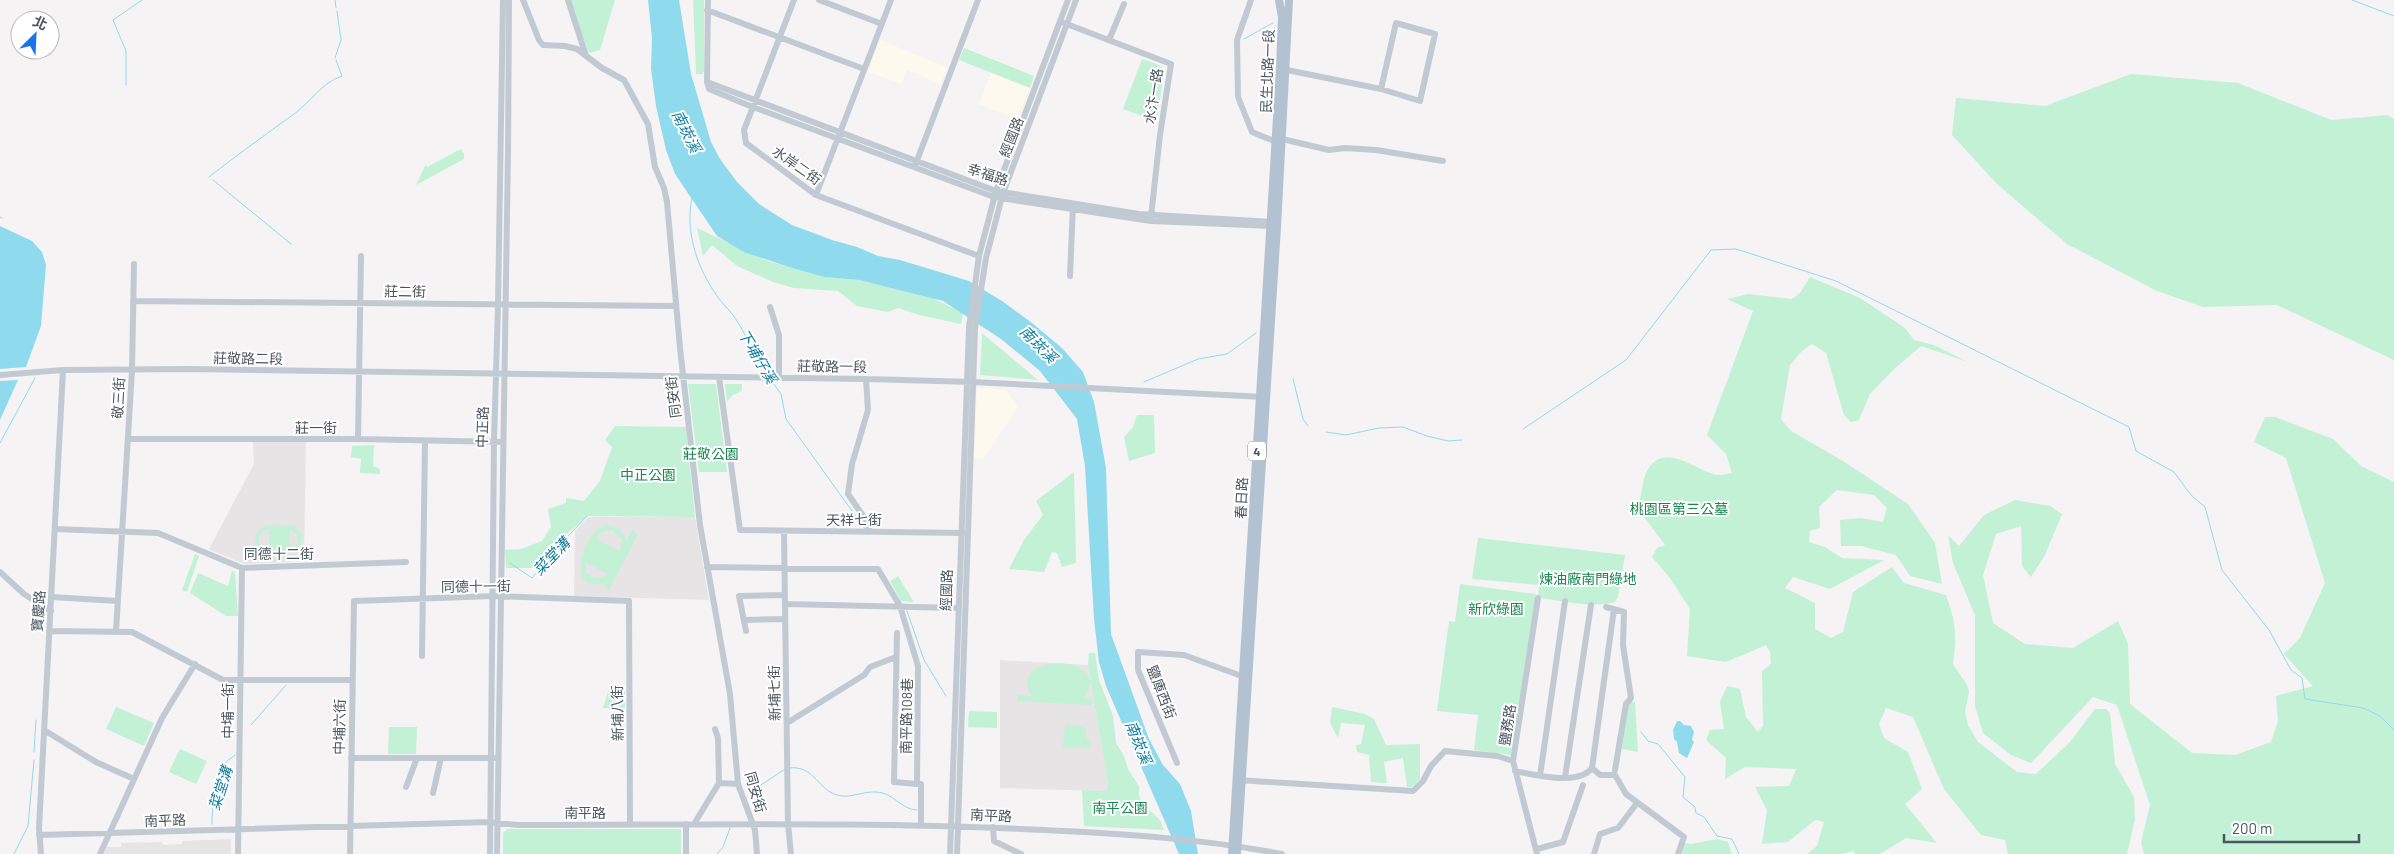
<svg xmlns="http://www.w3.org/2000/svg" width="2394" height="854" font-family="Barlow,'Noto Sans TC',sans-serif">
<rect width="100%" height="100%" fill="#f5f3f3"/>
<path fill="#fdf9ef" d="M880,40l67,27 -6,17 -34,-14 -6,14 -33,-12z
M991,73l39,15 -13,31 -38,-15z
M977,388l28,1 13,18 -35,52 -9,-1z"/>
<path fill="#e6e4e5" d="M253,442h53l-2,119 -60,3 -35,-15 45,-85z
M588,517h107l14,83 -135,-4 1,-65z
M1000,660l88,5 20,119 -2,7 -106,-3z
M231,839v15h-127l3,-7h14v-4l41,-1 1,3 19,-1v-3z"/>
<path fill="#c3f1d5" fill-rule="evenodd" d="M569,0h46l-15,50 -10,3 -2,-2z
M693,0h11v71l-2,3h-6z
M964,48l70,28 -4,12 -71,-28z
M1142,59l17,6 5,5 -7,51 -34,-12z
M2131,74l107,9 93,37 57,-5 6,4v241l-117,-55 -74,2 -46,-16 -90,-47 -70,-60 -45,-49 4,-37 89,8z
M461,149l3,5v5l-48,26 10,-21 1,3z
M697,228l71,33 56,16 35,3 73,18 31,15 -2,11 -42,-9 -21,-7 -10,4 -31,-6 -19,-15 -44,-3 -21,-6 -36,-16 -25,-21 -9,11z
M1810,277l50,21 45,30 9,12 20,5 34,17 -47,-16 -28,24 -23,24 -11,26 -8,2 -7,-7 -18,-62 -14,-9 -10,7 -12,14 -9,54 10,12 52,30 65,43 27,39 7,41 -32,-8 -14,-21 -35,-9h-20l-1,-26 20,-2 23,4 4,-14 -13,-13 -37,-5 -18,17 1,21 -10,3 -1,11 16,5 17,11 42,2 -54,29 -37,-12 -8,11 30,15v26l16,9 12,-6 10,-40 39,-25 12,16 42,12c10,29 11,38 7,69l14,21 2,6 -4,21 3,13 10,17 39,30 19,2 34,-32 25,-33h11l4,4 5,51 19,33 1,22 -8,35h-119l-3,-14 -24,-5 -37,-46 -31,-72 -27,-9 -7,16 5,14 24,14 14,37 -17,15 32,39 -31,-5 -26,16h-26v-3l-13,3h-34l10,-8 7,-24 -9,-2 -27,22 -26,2 5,-34 -12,-23 34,-1 7,-17 -51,-2 -20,12 1,-21 -20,-18 4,-10 14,-1 -4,-27 7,-16 13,3 6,28 12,15 5,-6 -1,-55 9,-7 -1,-12 -4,-7 -40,17 -39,-6 3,-47 -20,-31 -18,-21 5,-9 8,-3 -27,-36c3,-10 4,-29 9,-38 16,-29 44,-4 66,3 5,2 13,0 19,-1l-6,-19 -19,-19 46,-124 -26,-12 21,-5 44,5 8,-6z
M982,333l56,47 -58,-5z
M688,384h28l11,88h-28z
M725,384h17v7l-9,4 -6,6z
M1137,415h17l1,38 -26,8 -5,-24 9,-10z
M2265,417h10l58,22 28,27 33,16v372h-250l-3,-12 9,-37 -33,-100 -24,-8 -62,66 -20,-8 -28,-22 -8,-27v-91l-22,-52 -5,-28 11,11 25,-31 31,-15 35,6 12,8 -17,41 -14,22 -9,-11 -1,-40 -25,8 -13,41 10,48 32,21 48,4 45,-27 10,23 2,60 62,49 43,2 36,-13 7,-21 -2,-25 37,-10 -29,-32 16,-16 25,-55 -39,-125 -32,-16z
M615,426l71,1 9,90 -108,-1 -33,29 -5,10 -10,6 -6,7h-27l-1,-18 16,-1 21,-8 9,-14 -3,-18 18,-6v-5l18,3 16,-20 12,-34 -7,-7z
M374,445l-1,21 7,3v5l-20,-1 1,-14 -10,-2 1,-11z
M1074,472l2,91 -14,4 -5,-14 -5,-1 -8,20 -35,-3 15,-29 19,-25 -7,-14z
M268,525l27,1 7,9 -2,13c-6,5 -11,5 -19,5 -6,0 -14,1 -19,-2 -13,-7 -7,-23 6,-26zM269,529v19h21v-18l-2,-1 9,5 1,9 -7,6 -27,-1 -5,-5v-7l4,-5z
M606,525l13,3 8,12 5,-10 6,4 -29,56 -5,-3 2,-5c-42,14 -25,-49 0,-57zM612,530l10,9 -2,12 -24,-12 5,-7zM585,562l23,12 -6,4h-9l-7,-6z
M1478,538l147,17 -7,42 -3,5c-25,7 -52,-2 -77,-4l1,-13 -67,-6z
M195,554l4,2 -12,36 -5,-2z
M232,571l3,1 3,44h-12l-36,-23 8,-20 30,13z
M898,576l16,26 -13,-1 -11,-20z
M1460,584l76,10 -25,161 -37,-5 4,-35 -41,-4 12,-90 6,1z
M1089,653h6l4,27 14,36 3,27 8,13 4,13 11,17v10l4,8 17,16 4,10 -80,-4 -2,-36 24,1 2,-7 -17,-101 -7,15 8,1v6l-75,-4 1,-6 14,1c-21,-32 31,-39 50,-27 4,3 7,9 9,13l-3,-17z
M610,685l15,4v19h-22z
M1627,702h8l3,50 -16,-3z
M116,707l38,16 -10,23 -38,-17z
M1332,707l33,7 9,5 12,26 34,-1v35l-8,8h-5l-4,-29 -19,4 3,21 -16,-1 -2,-27 -12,-3 -1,-7 5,-1 4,-19 -24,-2 -3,15 -8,-15z
M969,711l28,1v16l-29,-1z
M1065,725l21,2v10l4,5 -1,5h-26z
M389,727h28l-1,27h-28z
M180,749l27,12 -11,23 -27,-12z
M507,829h174v25h-178v-21z
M1717,839l11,3 4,12h-51l3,-11 7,1z"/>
<path fill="#90daee" d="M648,0h31l12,74 20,68 9,17 17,23 22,22 33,21 40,15 25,7 21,9 22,4 69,21 33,20 30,22 30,25 21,24 11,30 12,66 5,166 38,105 14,26 17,19 11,27 7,43h-19l-73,-168 -7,-24 -5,-43 -9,-153 -8,-47 -37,-48 -39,-32 -58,-38 -84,-21 -35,-3 -32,-9 -48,-16 -27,-16 -42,-62 -9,-24 -10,-44 -5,-37 1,-31z
M0,226l32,15 10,11 4,13 -5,61 -15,41 -26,2z
M18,380l-18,40v-39z
M1677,721h3l4,4 7,1 3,6 -2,8 2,2 -7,16 -8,-5 -2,-11 -3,-3 -1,-9z"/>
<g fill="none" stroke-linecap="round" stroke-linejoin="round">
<path stroke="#90daee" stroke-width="1" d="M335,0l1,8
M2352,0l42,16
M1244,39l29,-16
M335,58l6,-18 -4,-29
M126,85v-34l-13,-31 29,-20
M209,177c28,-22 56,-42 85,-63 17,-12 27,-31 48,-38l-6,-16
M213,180l78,64
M692,198c-7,31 4,66 21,92 7,13 19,21 26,34 10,17 16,35 28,51
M0,217l2,1
M1293,379l10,40 5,7
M771,380l10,14 5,25 79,110
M1144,382l54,-23 29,-5 29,-21
M1523,429l103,-69 85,-110 25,-1 100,32 293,146 7,24 38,21 17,23 14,12 17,63 47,60 22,40 11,8 3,21 58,9 17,8 14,14
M1326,432l20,3 33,-7 24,-1 24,9 21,5 14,-1
M0,443l35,-65
M510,563l22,15 24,-29 31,-33
M907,611l17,49 22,36
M251,725l35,-40
M1641,732l7,9 10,3 27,33 -2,20 12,10 1,6 8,4 13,19 15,3 7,15
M34,752l2,-32
M789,768c24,-3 28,19 45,26 14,6 28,-3 42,-2 17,0 25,18 41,18
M749,793l36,-24
M212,824c-1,-15 6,-49 14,-62 2,-2 7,-5 9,-7
M14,854l14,-28 6,-66
M717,854l6,-7 7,-19"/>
<path stroke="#c1cad2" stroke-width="6" d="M523,0l16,40 4,5 22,1 12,3 25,19 22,12 24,44 7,43 9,21 3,14 13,146 20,177 30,169 8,90 17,46 2,24
M568,0l18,56
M708,0l-1,82 2,7 36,15 249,93 157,24 123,5
M794,0l-50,130 2,13 70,52 163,61
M819,0l63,24
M1251,0l-14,40 1,57 14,35 27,11
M707,10l157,59
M1064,23l107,41 -11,71 -9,82
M1109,40l15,-36
M1282,69l99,20 39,12 15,-67 -39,-11 -15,66
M707,82l289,109 143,23 134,8
M1278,138l51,12 16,-2 31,2 67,11
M916,163l62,-163
M816,195l75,-195
M1070,276l3,-71
M133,301l543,5
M770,307l9,28v43
M0,375l63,-5 126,-1 677,10 107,3 291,15
M719,377l21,153 223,3
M866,379l2,31 -16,54 -4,30 20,29 1,9
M128,439h230l145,3
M358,439l3,-183
M55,529l103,4 84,35 164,-6
M784,532l4,292 3,30
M707,567l171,2 22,37 18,60 -1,118h4v41
M0,572l24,22 27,17
M51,597l67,4
M785,604l173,4
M1606,607l18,5 -1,33 8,53 -5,6 -11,66
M744,620l41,-1
M49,631l83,1 91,48h129
M116,631l16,-260 2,-107
M746,631l-7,-35 46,-1
M897,633l-3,149 23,2
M422,656l3,-215
M787,723l77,-48 6,-8 26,-10
M715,729l3,9 1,45 19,1
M44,730l52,32 38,17
M351,758h143
M1177,763l-39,-93v-18l46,3 63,23
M1592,768l22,-159
M1515,771c20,4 64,15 77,-3l8,7h15l11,19 58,43 -6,17
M1540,776l25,-175
M1565,777l26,-172
M1238,780l175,11 10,-10 8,-15 14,-15 52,5 16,5
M406,787l11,-29
M433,793l8,-35
M686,824v30
M694,824l25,-41
M993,827l1,14 27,13
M39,835l451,-13 28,3c176,0 351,-4 527,5 80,4 159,9 237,24
M1537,849l26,-7 20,-57
M41,854l-2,-26 24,-458
M100,854l62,-136 33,-54
M238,854l4,-286
M350,854l4,-253 139,-5 136,5 1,223
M490,854l4,-412 4,-137 5,-305
M497,854l11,-702 1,-152
M950,854l19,-527 10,-71 17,-65 72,-191
M957,854l18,-526 11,-70 17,-65 73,-193
M1537,854l-24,-93 25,-163
M1594,854l6,-20 18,-6 19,-25"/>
<path stroke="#b3c2d1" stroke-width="8" d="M1232,854l48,-785 2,-52 -3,-17
M1237,854l40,-627 12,-227"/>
</g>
<g text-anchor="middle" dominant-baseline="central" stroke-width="4" stroke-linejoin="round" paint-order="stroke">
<rect fill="#fff" stroke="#808990" stroke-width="1" x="1248" y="441.5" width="18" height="19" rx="4"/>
<g font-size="12" font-weight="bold" fill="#4a5661">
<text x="1257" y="451">4</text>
</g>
<g font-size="14" fill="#4a5661" stroke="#fff">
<text transform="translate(1267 71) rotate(-88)">民生北路一段</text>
<text transform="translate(1153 96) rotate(-81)">水汴一路</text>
<text transform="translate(1011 137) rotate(-69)">經國路</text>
<text transform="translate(797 165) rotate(35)">水岸二街</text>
<text transform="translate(988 174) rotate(18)">幸福路</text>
<text transform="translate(405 291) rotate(1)">莊二街</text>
<text transform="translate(248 358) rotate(1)">莊敬路二段</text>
<text transform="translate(832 366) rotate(1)">莊敬路一段</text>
<text transform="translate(673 397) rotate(-97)">同安街</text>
<text transform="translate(118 398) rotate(-87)">敬三街</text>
<text x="316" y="427">莊一街</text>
<text transform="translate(482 427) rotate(-88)">中正路</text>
<text transform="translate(1241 498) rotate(-87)">春日路</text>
<text x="854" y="519">天祥七街</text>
<text x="279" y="553">同德十二街</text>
<text transform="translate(476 586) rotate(-1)">同德十一街</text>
<text transform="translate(946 590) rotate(-88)">經國路</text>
<text transform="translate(38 611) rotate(-86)">寶慶路</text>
<text transform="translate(1162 692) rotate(69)">鹽庫西街</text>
<text transform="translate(774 693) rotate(-91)">新埔七街</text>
<text transform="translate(227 711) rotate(-90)">中埔一街</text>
<text transform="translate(617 713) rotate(-91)">新埔八街</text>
<text transform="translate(906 716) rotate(-89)">南平路108巷</text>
<text transform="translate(1507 725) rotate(-81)">鹽務路</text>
<text transform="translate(339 727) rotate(-89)">中埔六街</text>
<text transform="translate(756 792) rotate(74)">同安街</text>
<text x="585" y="812">南平路</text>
<text transform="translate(991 815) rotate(3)">南平路</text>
<text transform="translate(165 820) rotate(-2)">南平路</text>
</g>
<g font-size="14" fill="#17864f" stroke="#fff">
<text x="711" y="453">莊敬公園</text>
<text x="648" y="474">中正公園</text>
<text x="1679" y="508">桃園區第三公墓</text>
<text x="1588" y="578">煉油廠南門綠地</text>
<text x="1496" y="608">新欣綠園</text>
<text x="1120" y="807">南平公園</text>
</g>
<g font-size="15" font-style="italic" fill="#0c7c9b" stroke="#fff">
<text transform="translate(687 131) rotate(63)">南崁溪</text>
<text transform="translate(1039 344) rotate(45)">南崁溪</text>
<text transform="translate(758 356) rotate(59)">下埔仔溪</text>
<text transform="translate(551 556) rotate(-46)">菜堂溝</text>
<text transform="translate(1139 742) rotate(68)">南崁溪</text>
<text transform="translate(220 788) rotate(-72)">菜堂溝</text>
</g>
</g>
<g transform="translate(35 35) rotate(24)"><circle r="24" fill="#ffffff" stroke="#b7bbc0"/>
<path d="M0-4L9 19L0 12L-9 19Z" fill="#1a73e8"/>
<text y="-8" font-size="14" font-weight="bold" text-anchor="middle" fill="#4a5661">北</text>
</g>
<path d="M2224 834v8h135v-8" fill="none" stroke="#4a5661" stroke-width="2.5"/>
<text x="2232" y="834" font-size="15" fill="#4a5661" stroke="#ffffff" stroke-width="4" paint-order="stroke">200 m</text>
</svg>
